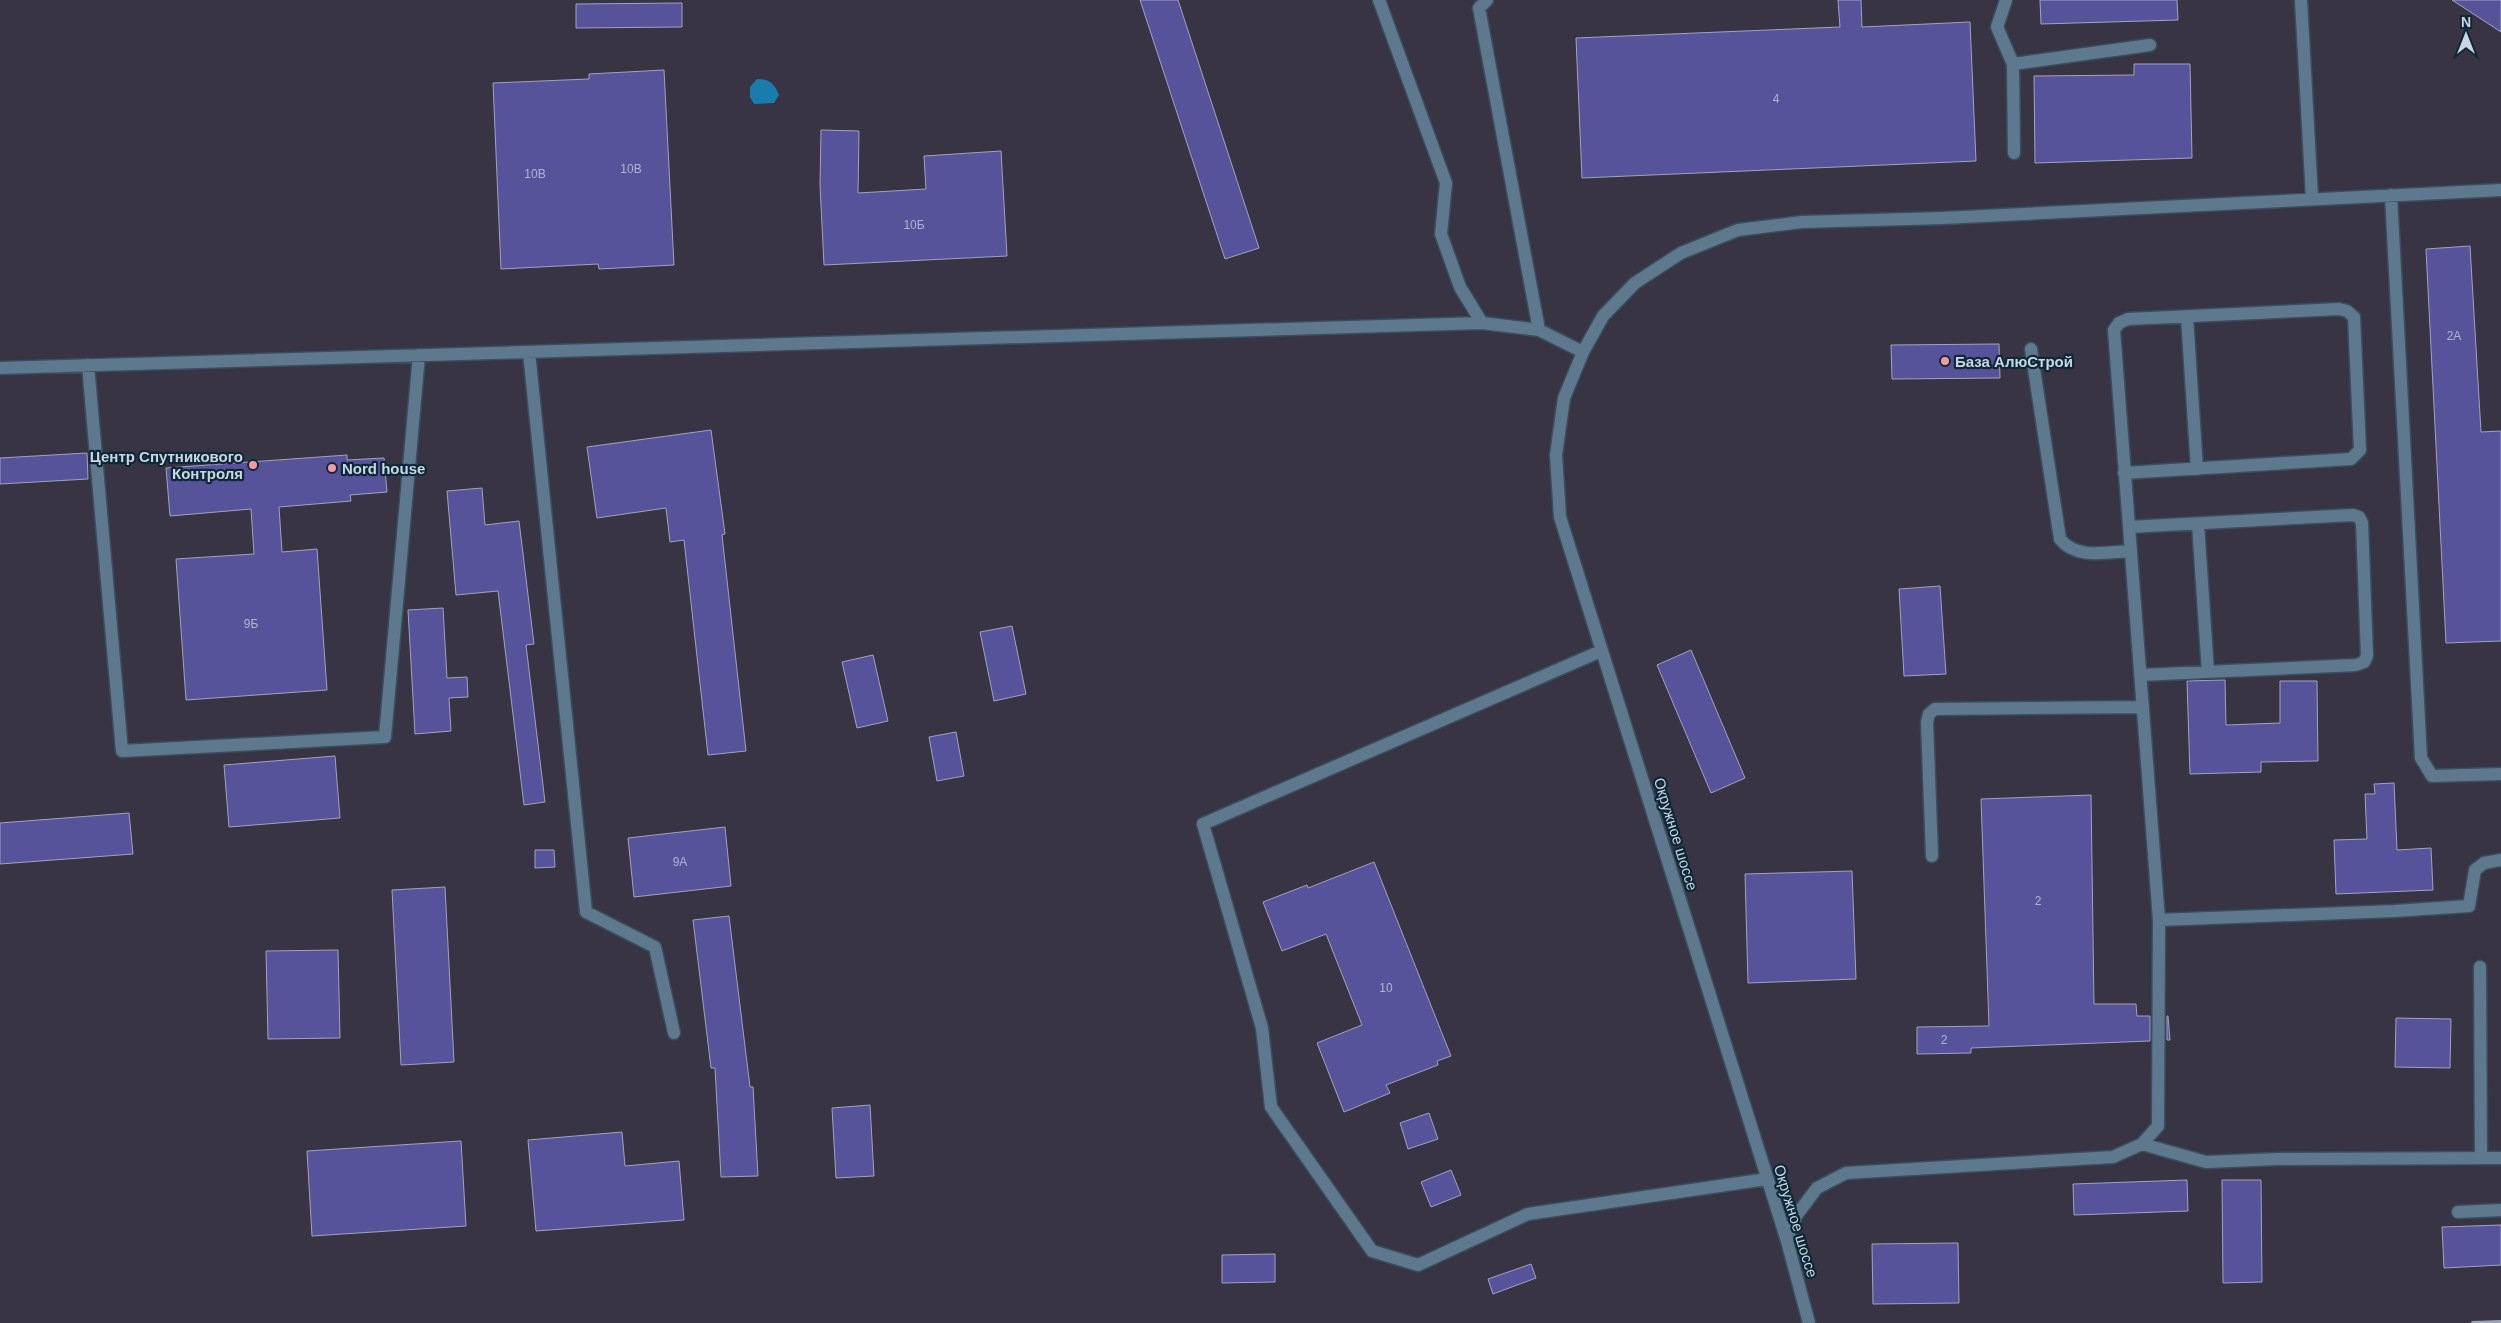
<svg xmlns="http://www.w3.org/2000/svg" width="2501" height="1323" font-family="Helvetica,sans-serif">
<rect width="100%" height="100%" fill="#1a3244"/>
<path fill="#393444" d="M0,0h2501v1323h-2501z"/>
<path fill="#187dad" d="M757,79c12,0 17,4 22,16l-5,8 -20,1 -4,-7v-10z"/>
<path fill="#57539b" stroke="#a1a2c1" d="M1140,0h38l81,248 -34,11z
M1838,0h23l1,27 108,-5 6,139 -394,17 -6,-140 264,-11z
M2040,0h137l1,20 -137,4z
M2452,0h49v32z
M682,3v24l-106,1v-24z
M2134,64h56l2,94 -157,5 -1,-87 100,-1z
M664,70l10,195 -75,4 -1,-5 -97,5 -8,-186 96,-4v-5z
M821,130l38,1 -1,62 68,-4 -2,-33 77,-5 6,105 -183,9 -4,-80z
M2470,246l11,186 20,-1v210l-55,2 -20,-394z
M1999,344l1,34 -108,1 -1,-34z
M711,430l14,104 -3,1 24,216 -38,4 -24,-215 -14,2 -4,-34 -69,10 -10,-71z
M87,453l1,26 -88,5v-26z
M347,455v5l37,-2 3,34 -37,3 1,6 -72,6 3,45 35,-3 10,141 -141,10 -10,-141 78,-5 -3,-45 -81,7 -4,-48z
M482,488l3,37 34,-4 15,123 -8,1 19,157 -21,3 -26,-214 -42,4 -9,-104z
M1940,586l6,88 -42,2 -5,-87z
M443,608l4,70 20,-1 1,20 -19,1 2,33 -36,3 -7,-124z
M1012,626l14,68 -32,7 -14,-69z
M1691,650l54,128 -34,15 -54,-128z
M873,655l15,66 -31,7 -15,-66z
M2225,680l1,45 54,-2v-42h37l1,80 -57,1v10l-71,2 -3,-93z
M956,732l8,44 -27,5 -8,-44z
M335,756l5,62 -111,9 -5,-62z
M2394,783l3,67 34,-2 2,42 -97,4 -2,-54 33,-1 -2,-45h10l-1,-10z
M2091,795l3,209h42l1,12h13v25l-179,7v5l-54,1v-27l72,-1 -8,-227z
M129,813l4,41 -133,10v-41z
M725,827l6,59 -97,11 -6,-59z
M535,850h19l1,17 -20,1z
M1374,862l77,194 -14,5 1,4 -52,20 4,8 -46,19 -27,-69 45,-18 -36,-91 -44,17 -19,-49 44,-17 1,3z
M1852,871l4,108 -108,4 -3,-109z
M445,887l9,175 -53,3 -9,-175z
M729,916l21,171h3l5,89 -37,1 -6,-109h-4l-18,-148z
M338,950l2,88 -72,1 -2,-88z
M2167,1016h1l2,24h-3z
M2396,1018l55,1 -1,49 -55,-1z
M870,1105l4,71 -38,2 -4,-70z
M1429,1113l9,26 -30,10 -8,-26z
M622,1132l3,34 54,-5 5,59 -148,11 -8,-91z
M461,1141l5,85 -154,10 -5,-85z
M1451,1170l10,25 -30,12 -10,-25z
M2187,1180l1,31 -114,4 -1,-31z
M2222,1180h39l1,102 -39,1z
M2501,1225v40l-57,3 -2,-41z
M1958,1243l1,60 -86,1 -1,-60z
M1275,1254v28l-53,1v-28z
M1531,1264l5,14 -43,16 -5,-15z"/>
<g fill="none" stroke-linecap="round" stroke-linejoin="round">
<defs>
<path id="minor" d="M1379,0l67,183 -5,51 19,53 22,36
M1487,0l-8,8 60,322
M2006,0l-9,27 16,37 137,-19
M2301,0l11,198
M2013,64l1,89
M2391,195l30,563 11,18 69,-2
M2187,317l10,152
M2031,349l29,190c17,21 46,13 71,12
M529,352l57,560 69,35 19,86
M88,365l34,386 263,-14 34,-382
M0,368l1482,-45 57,7 44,22
M2124,473l227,-14 9,-9 -6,-133 -7,-6 -8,-2 -211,10 -9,4 -5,7 45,590 235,-9 75,-5 6,-36 9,-7 17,-3
M2198,524l10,148
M2129,527l224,-12 6,2 3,6 5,133 -3,6 -8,3 -216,10
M1601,651l-398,173 59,204 9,79 101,144 46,14 110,-51 239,-35
M1932,856l-5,-134 2,-8 6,-5 208,-2
M2480,967l1,191
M2142,1144l64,18 72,-3 223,-1
M2458,1212l43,-2
M1787,1241l9,-25 21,-28 29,-15 267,-16 29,-13 16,-18 1,-206
M1809,1323l-22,-82 -227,-724 -4,-62 8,-57 19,-46 20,-36 32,-33 46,-30 57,-23 64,-8 141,-4 558,-28"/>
</defs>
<use href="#minor" stroke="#394f5e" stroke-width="15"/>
<use href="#minor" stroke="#5e798d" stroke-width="12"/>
<path stroke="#98a9b6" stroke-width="4" d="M2473,1323l28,-1"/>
</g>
<g fill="#f49aa5" stroke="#0f2839" stroke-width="2">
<circle cx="1945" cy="361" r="5"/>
<circle cx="253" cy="465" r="5"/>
<circle cx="332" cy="468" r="5"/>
</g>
<g text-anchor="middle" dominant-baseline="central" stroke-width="4.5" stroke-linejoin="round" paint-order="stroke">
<g font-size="12" fill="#acb6d0">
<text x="1776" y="99">4</text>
<text x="631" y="169">10В</text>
<text x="535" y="174">10В</text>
<text x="914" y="225">10Б</text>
<text x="2454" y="336">2А</text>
<text x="251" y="624">9Б</text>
<text x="680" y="862">9А</text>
<text x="2038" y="901">2</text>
<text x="1386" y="988">10</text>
<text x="1944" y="1040">2</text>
</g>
<g font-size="15" font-weight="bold" fill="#c8d7e2" stroke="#0f2839" text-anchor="start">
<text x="1955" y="361">База АлюСтрой</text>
<text x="243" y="456" text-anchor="end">Центр Спутникового<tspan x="243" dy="17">Контроля</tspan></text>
<text x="342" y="468">Nord house</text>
</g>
<g font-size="15" fill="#c8d7e2" stroke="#0f2839">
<text transform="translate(1676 834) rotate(73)">Окружное шоссе</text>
<text transform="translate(1796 1221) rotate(73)">Окружное шоссе</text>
</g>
</g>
<g transform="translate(2466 35)" stroke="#0f2839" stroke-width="4" paint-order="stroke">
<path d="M0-4L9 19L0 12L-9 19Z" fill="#c8d7e2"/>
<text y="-8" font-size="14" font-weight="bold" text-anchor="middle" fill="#c8d7e2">N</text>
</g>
</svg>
